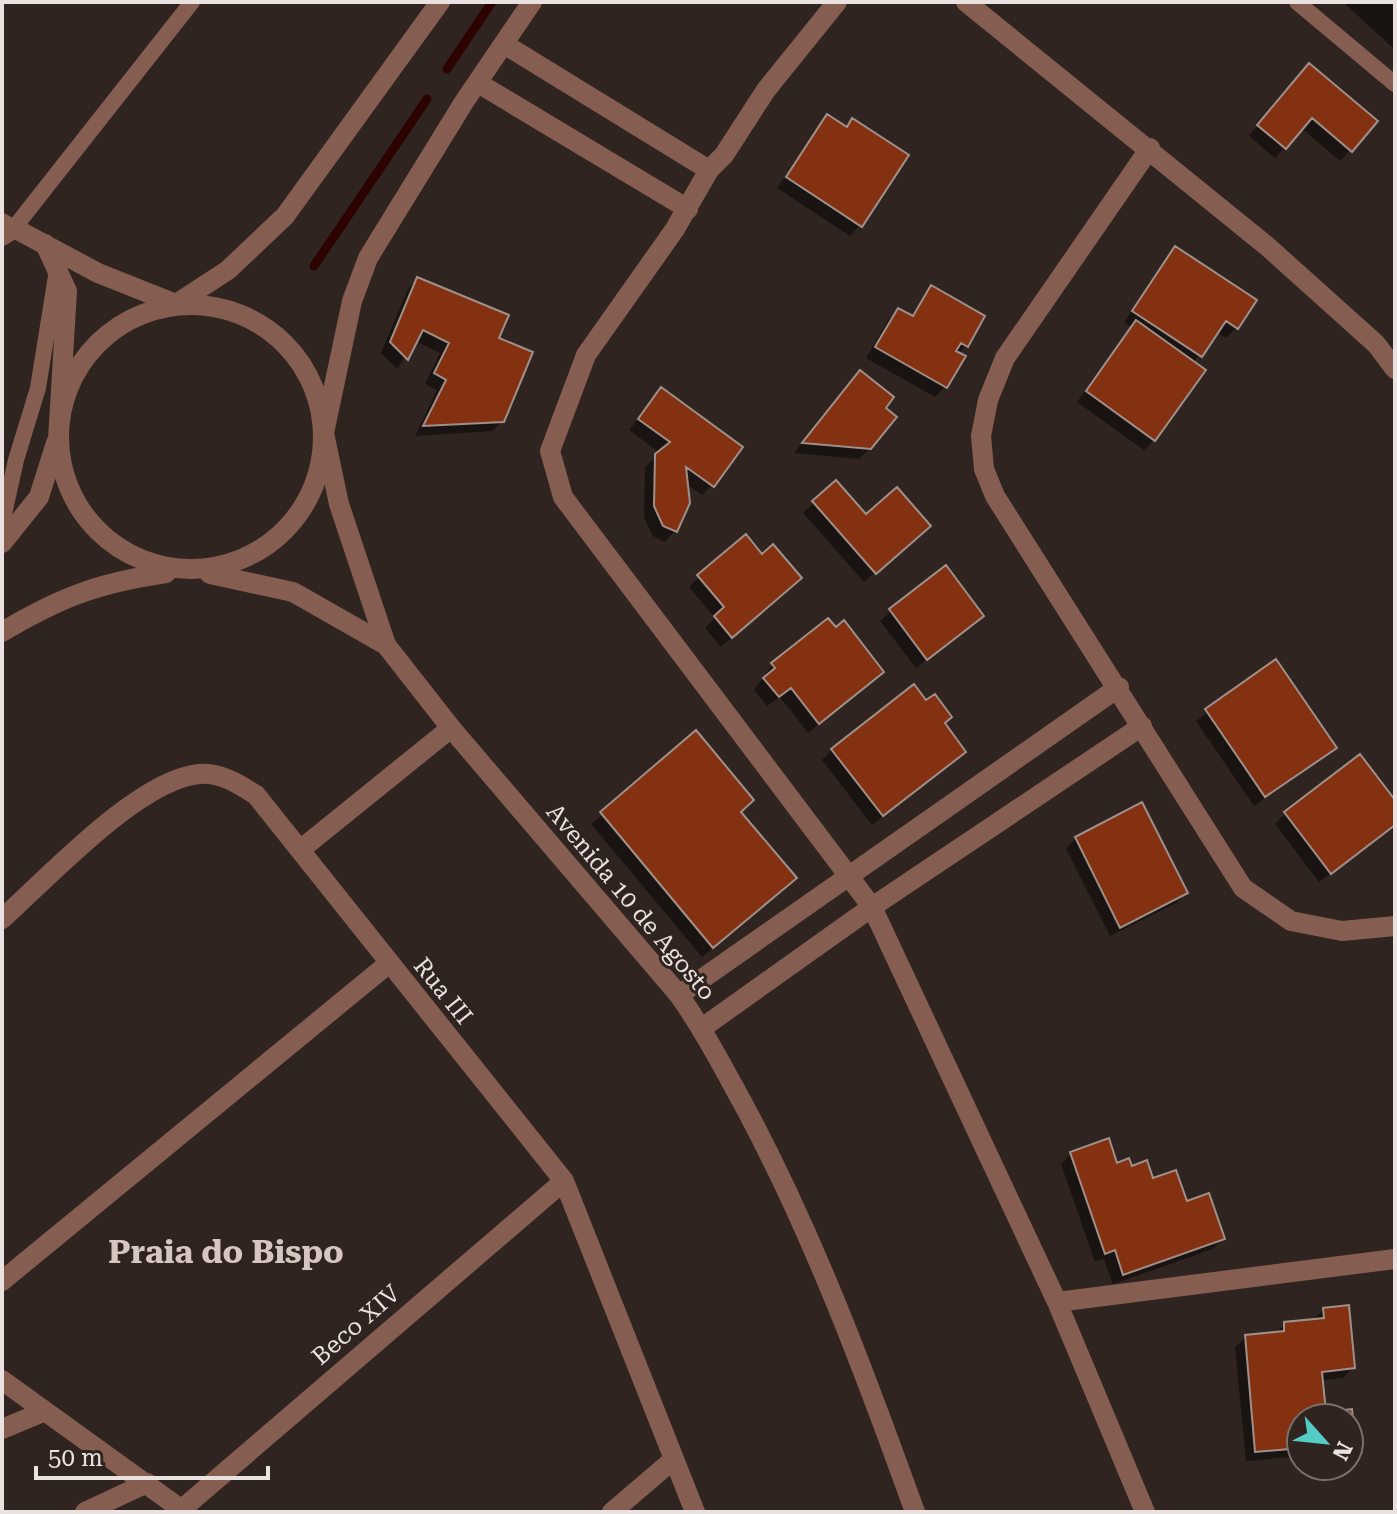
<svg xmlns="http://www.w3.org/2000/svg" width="1397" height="1514" font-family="'Roboto Serif',serif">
<rect width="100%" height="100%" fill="#302420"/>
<path fill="#0007" d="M1343,2h52v48z
M1299,76l76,45 -35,40 -39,-33 -26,30 -26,-22z
M828,117l17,11 8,-7 7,104 -10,11 -73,-48z
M1176,248l60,80 -10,10 -10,-6 -23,31 -39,77 -10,10 -67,-48 55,-75 -8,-5z
M418,279l78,60 7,82 -11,10 -77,5 22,-46 -12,-6 15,-31 -25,-12 -18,28 -16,-16 27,-64z
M931,288l35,57 -8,9 -13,33 -10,10 -69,-39 22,-38 10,-10 12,7z
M850,383l20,65 -11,11 -65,-6z
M661,390l51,95 -10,10 -16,-11 2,18 -13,29 -10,11 -12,-6 -9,-19 1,-50 15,-14 -31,-23z
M814,503l51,14 53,19 -54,46 -61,-69z
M762,557l27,31 -68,59 -16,-19 10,-10 -26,-31 10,-10z
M891,611l91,5 -66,52 -36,-47z
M828,620l54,52 -74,61 -28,-36 -13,9 -13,-16 18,-25z
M1276,662l59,85 -81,59 -58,-85z
M926,703l38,49 -92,73 -50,-65 10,-10z
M696,733l88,155 -82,69 -111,-133z
M1395,803v22l-76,57 -44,-58 10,-10z
M1076,838l110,55 -10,10 -66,33 -44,-87z
M1071,1154l60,14 54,36 38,34 -10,11 -100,35 -9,-25 -9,3 -34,-98z
M1324,1309l29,58 -10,11 -22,2 3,34 27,-3 2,31 -4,4v-28h-48v38l-55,5 -11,-114 11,-10 29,-3 10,-10 28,-4z"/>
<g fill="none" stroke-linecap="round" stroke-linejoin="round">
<path stroke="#2c0300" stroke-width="9" d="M447,69l45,-67
M314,266l113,-167"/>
</g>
<path fill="#833110" stroke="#9f908b" stroke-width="2" d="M1309,63l69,58 -26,31 -40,-34 -26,31 -29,-24z
M827,114l20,13 5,-9 57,37 -47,72 -76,-50z
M1175,246l82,54 -19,29 -12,-8 -24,36 -70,-46z
M417,277l92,38 -10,23 34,14 -29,70 -81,4 23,-46 -12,-7 15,-30 -26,-13 -15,30 -18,-18z
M931,285l54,31 -17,31 -7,-4 -5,8 10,5 -19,32 -72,-41 23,-39 15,8z
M1136,320l70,50 -51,71 -69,-50z
M860,370l34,27 -8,11 11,9 -26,32 -69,-6z
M661,387l82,60 -29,40 -28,-20 4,36 -13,29 -14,-6 -9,-20 1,-52 15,-12 -32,-23z
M836,480l30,34 31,-27 34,39 -55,48 -64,-73z
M746,534l16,20 11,-10 29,34 -70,60 -18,-22 10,-9 -27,-32z
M946,565l38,51 -57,44 -38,-51z
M828,618l8,9 8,-7 40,52 -65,52 -28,-36 -12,9 -16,-19 12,-10 -4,-5z
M1276,659l61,89 -72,49 -60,-88z
M914,684l12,16 9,-6 17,23 -7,6 21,29 -83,64 -52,-67z
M696,730l58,70 -13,12 56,66 -84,70 -113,-136z
M1360,754l35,46v25l-64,49 -47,-62z
M1142,802l46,91 -68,35 -45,-91z
M1109,1138l8,25 12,-5 3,8 15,-6 6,18 23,-8 11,31 22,-8 16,46 -102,36 -8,-25 -10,4 -35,-102z
M1349,1305l6,63 -33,4 4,40 26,-3 3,33 -6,1v-25h-48v30l-46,4 -10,-117 39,-4v-9l40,-4 -1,-10z"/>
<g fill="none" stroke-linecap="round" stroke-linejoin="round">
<path stroke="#855e51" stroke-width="16" d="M1297,2l98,82
M2,221l12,7 178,-226
M2,523l14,-63 22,-72 19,-118"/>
<path stroke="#855e51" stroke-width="20" d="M837,2l-71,88 -42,65 -15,15 -34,59 -89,126 -36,96 13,46 309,410 185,395 88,210
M966,2l302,245 108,97 19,25
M504,44l205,126
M478,83l210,126
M1150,148l-145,210 -17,42 -7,36 3,33 11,27 248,392 48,33 51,10 53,-5
M2,236l12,-8 84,45 78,31
M45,244l22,47 -9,148
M300,850l151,-122
M2,919c47,-42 136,-139 197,-145 21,-2 40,10 57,21l308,386 131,331
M679,995l440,-308
M702,1028l170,-121 270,-181
M2,1281l386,-317
M1057,1302l338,-43
M2,1380l183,132
M2,1429l41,-17
M182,1509l382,-328
M85,1512l62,-29
M612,1512l62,-53"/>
<path stroke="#855e51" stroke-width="20" d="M532,2l-68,100 -96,156 -16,43 -28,132 15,71 47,141 65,83 228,267c26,37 46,76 68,116 68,128 119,265 168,401
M176,304l52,-34 57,-54 155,-214
M59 437a132 132 0 1 1 264 0a132 132 0 1 1-264 0Z
M2,543l37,-46 17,-54
M210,574l83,18 93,53
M2,632c59,-35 96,-49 164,-59"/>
</g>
<g text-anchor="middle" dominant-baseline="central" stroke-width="6" stroke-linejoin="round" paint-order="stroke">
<g font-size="24" fill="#eae2e0" stroke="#302420">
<text transform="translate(631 902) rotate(50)">Avenida 10 de Agosto</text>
<text transform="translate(443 991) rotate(51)">Rua III</text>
<text transform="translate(356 1325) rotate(-41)">Beco XIV</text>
</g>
<g font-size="32" font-weight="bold" fill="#d5c6c0" stroke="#302420">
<text x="226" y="1252">Praia do Bispo</text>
</g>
</g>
<rect width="1397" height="1514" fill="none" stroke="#eae2e0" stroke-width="8"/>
<g transform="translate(1325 1442) rotate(117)"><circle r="38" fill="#302420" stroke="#7a706d" stroke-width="2"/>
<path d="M0-6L14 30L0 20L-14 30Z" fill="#54cdc6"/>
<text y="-12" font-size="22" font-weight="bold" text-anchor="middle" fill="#eae2e0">N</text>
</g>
<path d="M36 1466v12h232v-12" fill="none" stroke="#eae2e0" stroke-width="4"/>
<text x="48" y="1466" font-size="24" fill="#eae2e0" stroke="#302420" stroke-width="6" paint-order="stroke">50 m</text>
</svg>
